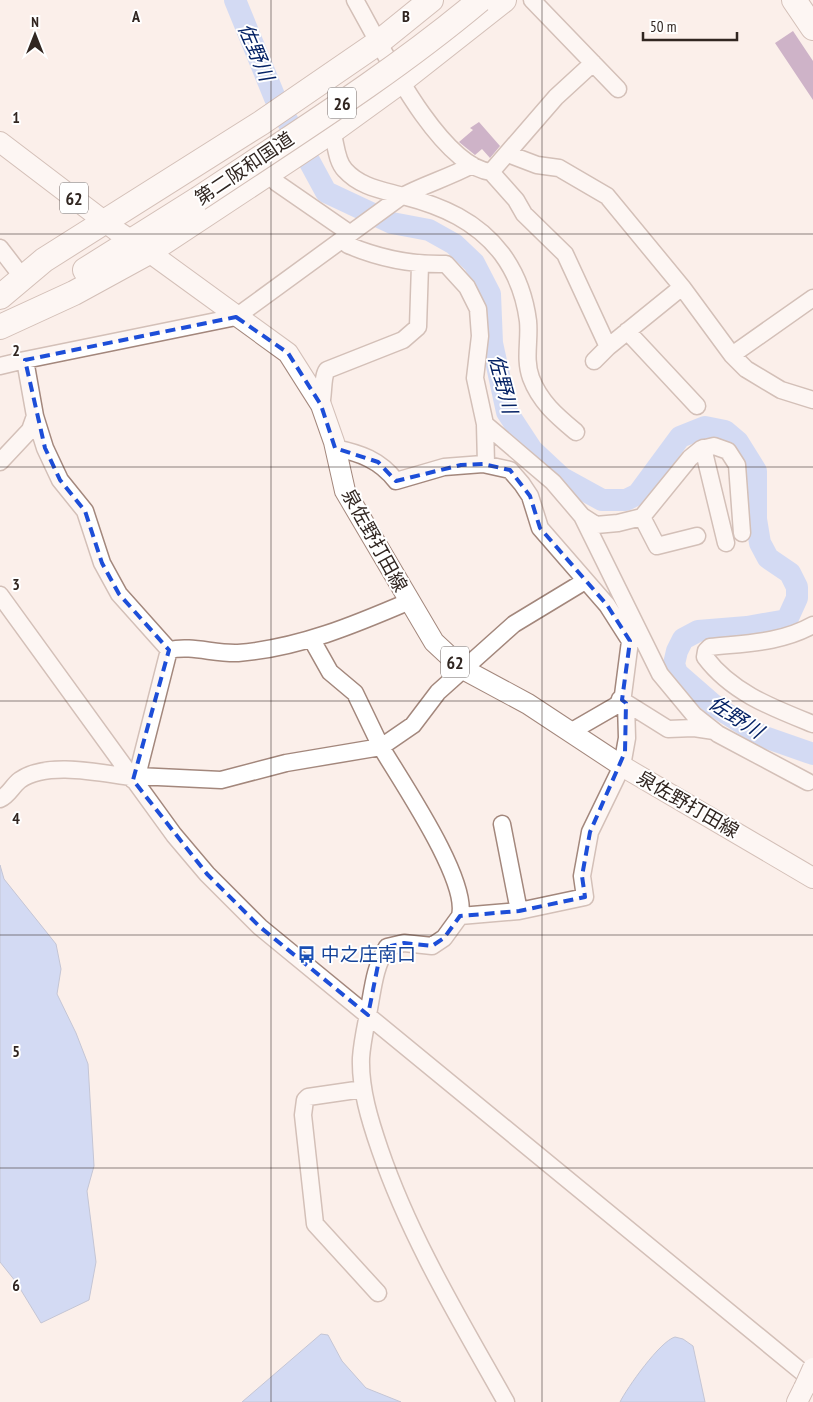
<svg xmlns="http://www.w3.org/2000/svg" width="813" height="1402" font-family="'PT Sans Narrow','Noto Sans JP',sans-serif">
<rect width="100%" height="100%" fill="#fbefea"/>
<path fill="#a3c2fe" stroke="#8193bc" d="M0,865l4,14 52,65 5,25 -4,25 19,39 12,31 6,102 -7,25 9,71 -7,38 -48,23 -25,-41 -16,-20z
M321,1334l7,1 14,26 24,27 35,14h-159z
M675,1337l8,2 10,7 12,56h-85c7,-14 40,-61 55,-65z"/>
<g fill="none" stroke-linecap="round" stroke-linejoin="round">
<path stroke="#a3c2fe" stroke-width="22" d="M235,0l40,98 51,94 66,31 37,7 25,14 20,19 16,31 2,49 15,69 25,38 30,28 40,22h24l12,-6 42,-57 25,-10 20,4 13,11 18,29v48l4,24 8,15 22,15 7,14v11l-10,22 -40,7 -49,4 -15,8 -6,12 -3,13 3,9 39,34 46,29 51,18"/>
</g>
<path fill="#976b9f" d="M793,31l20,30v39l-38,-57z
M479,122l21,24 -10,12 -8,-9 -7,6 -16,-13 14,-12 -3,-2z"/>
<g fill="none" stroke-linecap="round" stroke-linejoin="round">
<defs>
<path id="minor" d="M355,0c25,44 84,166 136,172l65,-75 37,-34
M532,0l86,89
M332,131c4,12 4,30 13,39 15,17 37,20 58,26 39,10 74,25 99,58 14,19 23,44 26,67 2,19 -4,38 3,57 9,24 26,38 45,54
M508,154l29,11 22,3 48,28 75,91 50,68 14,14 35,21 32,10
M491,172l25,28 8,14 41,40 43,93
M270,174l7,9 68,47 3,15c33,14 63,20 98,19l21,23 11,22 2,27 -5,42 10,46 68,58 29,34 14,9 22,-2 24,-6 48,-59 11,-9 13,-3 14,5 9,14 5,68
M0,248l23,30
M627,331l70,75
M732,355l81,-57
M594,361l14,-14 74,-60
M0,366l25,-6
M321,405c3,-11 1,-28 6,-35l76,-30 15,-13 2,-62
M35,416l10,32 15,32 25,31 17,52 17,31 50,56 -32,126
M485,424l1,40
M335,448c25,5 45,12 61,33l48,-14 39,-3 27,6 12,14 8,12 10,32 67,77 23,36 -7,54 -6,10 -45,26
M703,448l23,95
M0,462l30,-32 5,-14 -10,-56 211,-43 163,-119c23,-13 49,-20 73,-33
M582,516l78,158 34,41 24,19 90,48
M642,517l15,29 40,-10
M0,595l174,240 33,39 53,53 553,454
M813,625c-32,18 -67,18 -103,22l-4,4 -1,6c27,36 68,51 108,67
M312,640l18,32 25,21 26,54 32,-22 25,-33 76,-68 71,-43
M169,650c23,-5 45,4 69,3 61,-5 116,-28 172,-52
M620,699l48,30 26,-1 20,3
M133,780l4,-4 84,4 65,-17 95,-16c20,34 88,133 79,169
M0,799c9,-4 12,-13 20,-19 27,-19 80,-7 110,-3
M502,824l17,87
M363,1089l-55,8 -3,3 -2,15 12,109 63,69
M506,1402c-46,-82 -95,-162 -126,-252 -10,-29 -20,-61 -19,-92 1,-16 5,-33 8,-49 4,-22 6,-43 18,-62l17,-4 28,3 12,-8 16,-22 59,-5 66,-14 -3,-21 8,-44 32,-66 5,-28 -1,-35"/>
<path id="major" d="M0,142l117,89 32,21 139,101 33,52 13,37 11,49 89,151 29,27 65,35 94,62 191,112
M797,1402l7,-14"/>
<path id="highway" d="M794,0l19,28
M85,270l113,-71
M0,297l44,-37 217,-137 118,-81 52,-42
M0,327l74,-34 75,-41 183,-121 69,-50 103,-81"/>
</defs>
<use href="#minor" stroke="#a3877c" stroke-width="19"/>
<use href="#major" stroke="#a3877c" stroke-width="22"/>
<use href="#highway" stroke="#a3877c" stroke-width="26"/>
<use href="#minor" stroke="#fff" stroke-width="16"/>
<use href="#major" stroke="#fff" stroke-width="20"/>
<use href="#highway" stroke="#fff" stroke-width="24"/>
<defs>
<path id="major-bridge" d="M804,1388l9,-20"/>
<path id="highway-bridge" d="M198,199c96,-64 194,-125 282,-199"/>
</defs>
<use href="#major-bridge" stroke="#a3877c" stroke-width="22" stroke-linecap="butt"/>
<use href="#highway-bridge" stroke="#a3877c" stroke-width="26" stroke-linecap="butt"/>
<use href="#major-bridge" stroke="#fff" stroke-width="20"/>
<use href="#highway-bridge" stroke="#fff" stroke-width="24"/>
</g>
<path d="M0 0H813V1402H0ZM236,317l52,36 33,52 14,43 43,14 18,19 65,-16 22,-1 27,6 20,26 10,32 67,77 23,36 -8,59 4,3 -1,49 -35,80 -8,44 3,21 -66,14 -59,5 -16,22 -12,8 -28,-3 -17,4 -8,13 -11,55 -108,-88 -53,-53 -74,-94 36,-130 -50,-56 -17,-31 -17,-52 -25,-31 -15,-32 -20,-88z" fill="#fbefea" fill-opacity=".55" fill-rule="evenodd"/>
<path fill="none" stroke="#1d4ed8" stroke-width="4" stroke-dasharray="10 6" stroke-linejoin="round" d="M236,317l52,36 33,52 14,43 43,14 18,19 65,-16 22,-1 27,6 20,26 10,32 67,77 23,36 -8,59 4,3 -1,49 -35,80 -8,44 3,21 -66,14 -59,5 -16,22 -12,8 -28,-3 -17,4 -8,13 -11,55 -108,-88 -53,-53 -74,-94 36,-130 -50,-56 -17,-31 -17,-52 -25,-31 -15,-32 -20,-88z"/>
<path fill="none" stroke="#312621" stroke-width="1" stroke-opacity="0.55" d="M271,0v1402M542,0v1402M0,234h813M0,467h813M0,701h813M0,935h813M0,1168h813"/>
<defs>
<symbol id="bus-bare" viewBox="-9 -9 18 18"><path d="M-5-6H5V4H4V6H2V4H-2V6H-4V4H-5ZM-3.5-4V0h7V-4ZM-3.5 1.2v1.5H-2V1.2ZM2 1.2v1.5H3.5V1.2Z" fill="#1a4fb4" stroke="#fff" stroke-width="2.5" paint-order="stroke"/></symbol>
</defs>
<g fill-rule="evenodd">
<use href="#bus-bare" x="294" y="942" width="25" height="25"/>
</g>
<g text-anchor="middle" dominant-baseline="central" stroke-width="4" stroke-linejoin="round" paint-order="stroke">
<g fill="#fff" stroke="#6f6764" stroke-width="1">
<rect x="328" y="87.5" width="28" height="31" rx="4"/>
<rect x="60" y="182.5" width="28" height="31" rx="4"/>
<rect x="441" y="646.5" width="28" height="31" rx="4"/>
</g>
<g font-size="18" font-weight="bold" fill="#312621">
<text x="342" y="103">26</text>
<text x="74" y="198">62</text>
<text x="455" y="662">62</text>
</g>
<g font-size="19" fill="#312621" stroke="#fff">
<text transform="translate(244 168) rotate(-34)">第二阪和国道</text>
<text transform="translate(375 540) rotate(61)">泉佐野打田線</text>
<text transform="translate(688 804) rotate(30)">泉佐野打田線</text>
</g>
<g font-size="19" fill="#164399" stroke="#fff" text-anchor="start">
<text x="321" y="954">中之庄南口</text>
</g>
<g font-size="20" font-style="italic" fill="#062366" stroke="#fff">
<text transform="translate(256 52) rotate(67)">佐野川</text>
<text transform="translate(503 384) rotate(75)">佐野川</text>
<text transform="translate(736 717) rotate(33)">佐野川</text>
</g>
</g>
<g font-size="16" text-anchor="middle" font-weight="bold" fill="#312621" stroke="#fff" stroke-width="4" stroke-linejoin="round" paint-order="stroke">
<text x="136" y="22">A</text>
<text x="406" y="22">B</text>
<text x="16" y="123">1</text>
<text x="16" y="356">2</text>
<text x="16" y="590">3</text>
<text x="16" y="824">4</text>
<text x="16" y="1057">5</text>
<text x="16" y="1291">6</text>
</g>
<g transform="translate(35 35)" stroke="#ffffff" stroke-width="4" paint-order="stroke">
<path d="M0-4L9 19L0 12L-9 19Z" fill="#312621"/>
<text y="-8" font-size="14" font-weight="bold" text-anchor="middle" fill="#312621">N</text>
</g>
<path d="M643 32v8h94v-8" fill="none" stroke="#312621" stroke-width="2.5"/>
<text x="650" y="32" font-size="15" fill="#312621" stroke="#ffffff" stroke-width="4" paint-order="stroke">50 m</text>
</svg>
